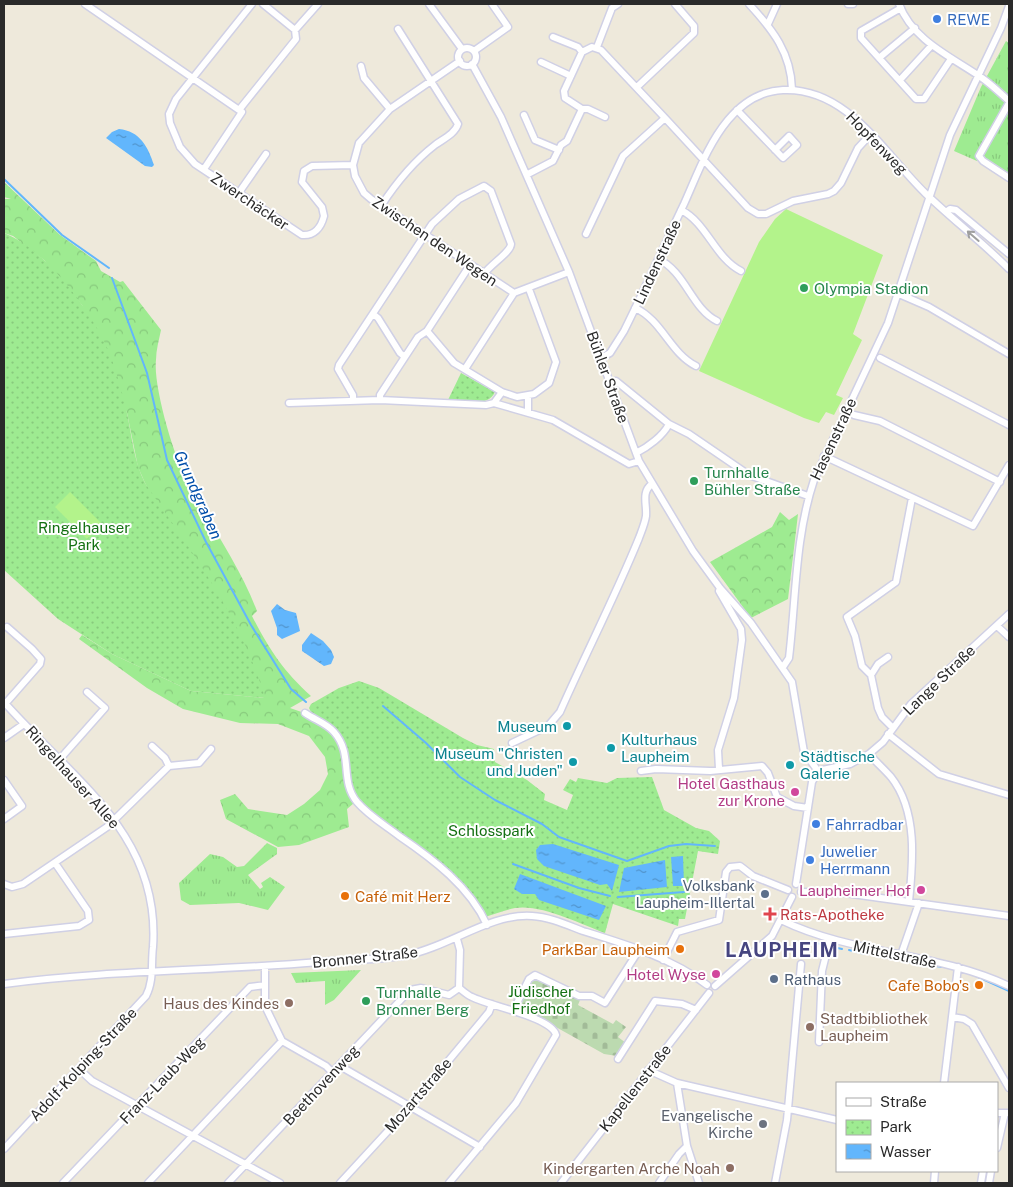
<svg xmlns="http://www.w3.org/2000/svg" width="1013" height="1187" font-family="'Public Sans',sans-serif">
<defs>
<pattern id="grass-tufts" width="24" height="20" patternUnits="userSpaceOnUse" patternTransform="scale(1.25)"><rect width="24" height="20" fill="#9eeb91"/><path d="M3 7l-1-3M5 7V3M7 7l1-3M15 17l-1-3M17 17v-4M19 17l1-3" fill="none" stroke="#88ca7d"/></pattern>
<pattern id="forest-crowns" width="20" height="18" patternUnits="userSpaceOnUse" patternTransform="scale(1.25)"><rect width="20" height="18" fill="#9eeb91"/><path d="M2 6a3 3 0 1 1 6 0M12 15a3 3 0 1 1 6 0" fill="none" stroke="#88ca7d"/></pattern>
<pattern id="cemetery-stones" width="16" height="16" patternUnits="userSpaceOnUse" patternTransform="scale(1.25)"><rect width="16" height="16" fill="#bcdab0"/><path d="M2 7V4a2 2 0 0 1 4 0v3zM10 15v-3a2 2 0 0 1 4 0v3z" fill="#a2bb98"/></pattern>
<pattern id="park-dots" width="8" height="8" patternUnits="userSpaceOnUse" patternTransform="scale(1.25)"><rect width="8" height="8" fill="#9eeb91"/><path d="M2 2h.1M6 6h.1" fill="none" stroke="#88ca7d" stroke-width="1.8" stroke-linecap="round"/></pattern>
<pattern id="water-ripples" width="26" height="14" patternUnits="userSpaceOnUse" patternTransform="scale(1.25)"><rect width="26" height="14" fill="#62b6fc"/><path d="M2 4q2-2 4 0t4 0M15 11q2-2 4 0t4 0" fill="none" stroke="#5194cc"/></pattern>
</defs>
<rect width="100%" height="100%" fill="#eee9db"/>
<path fill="url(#grass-tufts)" d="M1006,41l3,2v133l-23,-18 -9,3 -23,-10 27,-64z
M267,843l10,5v6l-29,21 12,14 3,-2 -2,-4 9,-6 15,10 -17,23 -29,-7 -49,2 -9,-5 -2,-17 31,-29 13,3 14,10 7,-1z
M361,970l-27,30 -9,5v-24l-29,2 -5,-10z"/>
<path fill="url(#forest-crowns)" d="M4,182l56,53 36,26 5,10 19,11 3,-1 38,49c-2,10 -5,20 -5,30 -3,26 18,97 31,121 23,44 52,83 70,130l-5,5c17,33 31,55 59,80l-21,12 23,8 22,15 18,63 1,9 -7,6 2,18 -50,18 -21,2 -52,-28 -6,-19 15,-6 13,15 39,6 17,-11 16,-14 8,-16 -3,-17 -16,-21 -31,-12 -38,-1 -57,-14 -36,-21 -68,-49 3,-4 30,19 79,37 73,7 -119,-215 -7,-16 -11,-54 -45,-108 -38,-45 -31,-24 -9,-3v-34h7l-7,-2z
M780,512l9,8 9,-6 -10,85 -37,19 -41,-56 62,-35z"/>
<path fill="url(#cemetery-stones)" d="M537,977l43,23 -2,5 35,19 3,-4 10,7 -8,10 8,6 -9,13 -13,-2 -66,-37 -20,-7 -1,-2 14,-28z"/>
<path fill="url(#park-dots)" d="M4,233c40,16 78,67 98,104 12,23 19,51 25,76 5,24 7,48 18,70 46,68 97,135 120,215l-74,-7 -79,-37 -54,-35 -54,-49z
M461,373l34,19c-7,16 -32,9 -47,8z
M359,681l20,7 84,50 14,7 17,4 1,13 32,18 18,14 -1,6 23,10 6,-15 -10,-5 7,-11 6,3 2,-4 29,5 10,-5 35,-1 12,33 32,18 13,3 11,10 -2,13 -20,-3 -13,68h-6l-1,7 -65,-22 -8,29c-25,-9 -63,-29 -90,-25 -10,2 -20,6 -30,9l-42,-50 -71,-53 -19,-20 -11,-53 -29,-25 -4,-8 2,-4 28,-16z"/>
<path fill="#b3f38b" d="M786,209l97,46 -30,79 9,6 -26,55 7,3 -9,17 -8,-3 -7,11 -15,-5 -105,-47 60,-129 16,-23z
M70,492l32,32 -15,15 -32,-32z"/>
<path fill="url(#water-ripples)" d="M119,129c21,2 29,18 35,36l-2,2 -7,-1 -39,-28 6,-6z
M277,604l8,6 11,3 4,18 -18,8 -5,-4v-7l-6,-17z
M311,633l12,8 8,9 3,7 -3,7 -7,2 -22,-15v-6z
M553,844l66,21 -7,26 -5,-7 -7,1 -56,-19 -7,-7 -1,-9 4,-5z
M683,856l1,30h-11l-2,-29z
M665,860l2,27 -48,5 5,-24z
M520,874l86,32 -7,14 -60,-20 -4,-6h-13l-8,-5z"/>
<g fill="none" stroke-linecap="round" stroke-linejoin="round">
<path stroke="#62b6fc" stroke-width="2" d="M4,179l58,56 47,33
M112,278l35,95 20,87 39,82 45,83 40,64 15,13
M383,706l43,37 34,34 35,23 47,24 17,13 68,24 42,-15 17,-2 29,2
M513,864l66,24 31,8
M618,897l66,-5
M806,941l20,4
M833,947l9,2
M849,950l16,4
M872,955l70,12
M976,976l33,15"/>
<defs>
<path id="minor" d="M85,4l154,106
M252,4l-76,95 -7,15 1,9 10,24 15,17 107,71c12,1 19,-7 22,-19l-2,-9 -20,-25 2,-11 8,-5 41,-1
M263,4l32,26
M429,4l33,45
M749,4c24,26 42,49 43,85
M848,4h5
M899,4c14,37 53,53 83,74 10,7 18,15 27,23
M901,8l-40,23v7l55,61h8l27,-40
M768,24l9,-20
M553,37l25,10 4,5
M597,47l15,-39 6,-4
M458 57a9 9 0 1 1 18 0a9 9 0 1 1-18 0Z
M474,51l34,-24 -16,-23
M879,58l36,-30
M460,61l-70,48 -31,34 -6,22 2,11 9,17 7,6 143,94 55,-21
M541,62l30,14
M472,64l29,53 68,155 70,189 54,90 27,37 31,35 41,59 12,70 14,19
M361,66l3,12 26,31
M900,80l32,-35
M637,87l57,-54v-7l-19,-22
M1009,103l-30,53 4,5 26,17
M582,109h6l17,8
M737,110l46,48 14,-13 -8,-9 -14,14
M524,115l11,25 24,10
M204,169l38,-57 -3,-2 57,-71 -1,-9 23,-26
M528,174l25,-13 8,-16 6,-4 15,-32 -17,-11 -1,-7 18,-39 10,-5 9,3 64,68
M238,194l28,-40
M381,206c15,-23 32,-44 54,-61 8,-6 20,-11 23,-21l-60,-95
M681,210c26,13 34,48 60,61
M946,212l4,-3 6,1 53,44
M586,234l37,-78 42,-38 83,90 10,6h8l27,-13 35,-7 6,-3 7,-8 17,-35 12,-13
M658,259c27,12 34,50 59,62
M899,294l30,13 80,47
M635,308c27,12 35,45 61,58
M373,314l5,4 22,35 5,4
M427,331l27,32 48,29 15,5 17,-3 15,-11 7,-21 -27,-73
M601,358l9,-5 14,-22c21,-42 40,-85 60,-127 13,-29 24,-60 44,-84 14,-17 33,-29 55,-30 64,-3 101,63 142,103 27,26 57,49 84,76
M880,358l129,67
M465,369l49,-76
M611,382l5,-1 53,43
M353,400v-5l-15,-26 1,-4 93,-141 27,-25 25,-13 7,5 20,53c0,8 -20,20 -27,30
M380,400v-5l38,-58 9,-6 43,-66
M289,403l91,-3 106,5 8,-2 8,-11
M494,403l59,17 76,44 10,-3
M528,411v-14
M854,415l26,6 120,61
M636,453c12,-6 27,-17 33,-29l20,10 60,41 59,21
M824,456l149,70 36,-61
M997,626l12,11
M783,667l6,-9c7,-59 6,-121 25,-178l74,-157 62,-188 51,-107 8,-22
M871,675l7,-11 10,-7
M4,702c67,76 157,132 149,245 -2,16 1,34 -7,49l-142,153
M5,704l35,-40 1,-5 -9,-10 -25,-22
M305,713c10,7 21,10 29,19 20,23 5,48 23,70 12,14 28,23 42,34 34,23 71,51 88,89
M892,727l-10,-10 -4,-9 -7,-33 -9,-9 -7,-30 -8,-19 49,-35 16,-84
M888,734l51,40 70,21
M4,738l20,-14
M512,743l36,-17 12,-14c26,-59 55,-115 79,-174 3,-8 6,-15 7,-22 1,-12 -5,-24 6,-32
M152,746l13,12 4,8
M869,754c7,8 15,15 22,23 27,34 22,85 18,125
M59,760l46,-52 -18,-16
M719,769l-1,-19 16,-52 8,-58 -1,-11 -22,-38 1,-3
M641,771l15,-2 54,2 52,-5 6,7 9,24 17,9 14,2
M818,771l32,-7 19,-10 14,-12 28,-38 98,-90
M4,780l18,26 -18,13
M4,884l8,3 11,-3 84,-57 62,-61 30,-3 12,-14
M796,884l16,-102 6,-11
M801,892l44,1 164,23
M781,920c72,35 156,32 228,66
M4,934l75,-8 10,-6 -1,-9 -33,-48
M901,955l18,-52
M663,960l14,-28 42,-12 7,-48 4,-5 10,-1 13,10 35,14
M265,967v39l17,35 44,25 7,7
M4,984c105,-14 211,-13 316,-22 29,-2 59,-2 87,-7 42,-8 83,-42 125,-39 18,1 35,9 51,15 42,13 89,27 124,54
M715,986l57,-50 20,-39
M513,1011l16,-32 6,-4 44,21h13l13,7 34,-53
M952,1017l12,2 8,5 37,64
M819,1042l3,-71 8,-32
M618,1059l37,-58 27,3 14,6
M340,1066l140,81
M79,1069l13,12 188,102
M648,1070l29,13 160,37
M944,1083l14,-116
M997,1113h12
M687,1146l12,37
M997,1148l8,-35
M63,1183l187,-196 15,-2
M148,1183l134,-142
M228,1183l182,-193 11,-2 28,7 10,-7
M340,1183l70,-76 79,-95 3,-8
M449,1183l67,-80 40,-68c-4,-18 -67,-29 -84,-38 -5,-2 -9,-6 -13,-9l1,-38 -3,-11
M561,1183l148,-190
M659,1183l20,-29 8,-8 -10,-63
M775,1183l12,-63 14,-156
M934,1183l1,-12
M981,1183l2,-12
M989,1183l2,-12"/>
</defs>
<use href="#minor" stroke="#d0d0e5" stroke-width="9"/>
<use href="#minor" stroke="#fff" stroke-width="6"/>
</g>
<defs><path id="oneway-shaft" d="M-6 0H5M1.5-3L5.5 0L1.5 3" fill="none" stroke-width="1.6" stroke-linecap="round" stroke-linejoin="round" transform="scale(1.25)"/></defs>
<use stroke="#9f9f9f" href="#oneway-shaft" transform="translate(973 236) rotate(-139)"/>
<g fill="#3f7fe0" stroke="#fff" stroke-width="2">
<circle cx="937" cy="19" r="5"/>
<circle cx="816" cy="824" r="5"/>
<circle cx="810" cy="860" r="5"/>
</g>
<g fill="#2e9e5b" stroke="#fff" stroke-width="2">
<circle cx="804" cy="288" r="5"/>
<circle cx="694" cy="481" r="5"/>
<circle cx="366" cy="1001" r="5"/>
</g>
<g fill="#0f9aa8" stroke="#fff" stroke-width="2">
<circle cx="567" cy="726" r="5"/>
<circle cx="611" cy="748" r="5"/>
<circle cx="573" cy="762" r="5"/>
<circle cx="790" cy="765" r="5"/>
</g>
<g fill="#d1479c" stroke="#fff" stroke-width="2">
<circle cx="795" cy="792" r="5"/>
<circle cx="921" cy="890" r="5"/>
<circle cx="716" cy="974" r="5"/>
</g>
<g fill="#5c6f8a" stroke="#fff" stroke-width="2">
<circle cx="765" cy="894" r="5"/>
<circle cx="774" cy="979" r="5"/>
</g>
<g fill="#e8710a" stroke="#fff" stroke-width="2">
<circle cx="345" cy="896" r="5"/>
<circle cx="680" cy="949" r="5"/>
<circle cx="979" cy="985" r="5"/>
</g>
<path fill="#e0444e" stroke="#fff" stroke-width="2" d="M767.5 906.5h5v5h5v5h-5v5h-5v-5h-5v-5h5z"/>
<g fill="#8d6e63" stroke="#fff" stroke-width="2">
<circle cx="289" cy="1003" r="5"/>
<circle cx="810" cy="1027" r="5"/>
<circle cx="730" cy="1168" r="5"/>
</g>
<circle fill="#6b7280" stroke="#fff" stroke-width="2" cx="763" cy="1124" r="5"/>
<g text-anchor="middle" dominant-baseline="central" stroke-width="4" stroke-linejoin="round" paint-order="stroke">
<g font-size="15" fill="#366cbe" stroke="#fff" text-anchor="start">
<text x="947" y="19">REWE</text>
<text x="826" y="824">Fahrradbar</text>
<text x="820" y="851">Juwelier<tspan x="820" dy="17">Herrmann</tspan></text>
</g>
<g font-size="15" fill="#2a2a2a" stroke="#fff">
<text transform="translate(877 143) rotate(46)">Hopfenweg</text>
<text transform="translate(250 201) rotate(34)">Zwerchäcker</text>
<text transform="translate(435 241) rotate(34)">Zwischen den Wegen</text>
<text transform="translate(657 262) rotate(-65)">Lindenstraße</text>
<text transform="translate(608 377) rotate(70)">Bühler Straße</text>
<text transform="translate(833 439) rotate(-65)">Hasenstraße</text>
<text transform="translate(939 680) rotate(-44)">Lange Straße</text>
<text transform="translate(73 777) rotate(48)">Ringelhauser Allee</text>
<text transform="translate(895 954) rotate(12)">Mittelstraße</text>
<text transform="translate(365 957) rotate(-6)">Bronner Straße</text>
<text transform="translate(83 1064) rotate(-47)">Adolf-Kolping-Straße</text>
<text transform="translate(162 1080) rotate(-46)">Franz-Laub-Weg</text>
<text transform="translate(321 1085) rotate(-47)">Beethovenweg</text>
<text transform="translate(635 1088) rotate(-52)">Kapellenstraße</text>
<text transform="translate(418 1095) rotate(-49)">Mozartstraße</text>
</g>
<g font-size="15" fill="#27864d" stroke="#fff" text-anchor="start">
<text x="814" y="288">Olympia Stadion</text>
<text x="704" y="472">Turnhalle<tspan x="704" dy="17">Bühler Straße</tspan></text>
<text x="376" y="992">Turnhalle<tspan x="376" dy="17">Bronner Berg</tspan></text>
</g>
<g font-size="15" fill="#137012" stroke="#fff">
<text x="84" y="527">Ringelhauser<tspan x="84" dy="17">Park</tspan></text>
<text x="491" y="830">Schlosspark</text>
<text x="541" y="991">Jüdischer<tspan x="541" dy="17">Friedhof</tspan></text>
</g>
<g font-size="15" fill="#0d838f" stroke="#fff" text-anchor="end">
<text x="557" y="726">Museum</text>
<text x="621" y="739" text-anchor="start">Kulturhaus<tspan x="621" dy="17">Laupheim</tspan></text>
<text x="563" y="753">Museum "Christen<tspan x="563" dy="17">und Juden"</tspan></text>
<text x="800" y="756" text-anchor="start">Städtische<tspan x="800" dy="17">Galerie</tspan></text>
</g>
<g font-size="15" fill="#b23c85" stroke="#fff" text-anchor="end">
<text x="785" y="783">Hotel Gasthaus<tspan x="785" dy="17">zur Krone</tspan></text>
<text x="911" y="890">Laupheimer Hof</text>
<text x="706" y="974">Hotel Wyse</text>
</g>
<g font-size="15" fill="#4e5e75" stroke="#fff" text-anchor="end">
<text x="755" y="885">Volksbank<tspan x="755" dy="17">Laupheim-Illertal</tspan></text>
<text x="784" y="979" text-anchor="start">Rathaus</text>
</g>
<g font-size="15" fill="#c56008" stroke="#fff" text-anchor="end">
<text x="355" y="896" text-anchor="start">Café mit Herz</text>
<text x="670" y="949">ParkBar Laupheim</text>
<text x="969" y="985">Cafe Bobo's</text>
</g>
<g font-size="15" fill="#be3a42" stroke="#fff" text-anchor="start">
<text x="780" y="914">Rats-Apotheke</text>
</g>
<g font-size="15" fill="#785e54" stroke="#fff" text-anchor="end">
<text x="279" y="1003">Haus des Kindes</text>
<text x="820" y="1018" text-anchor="start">Stadtbibliothek<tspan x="820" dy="17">Laupheim</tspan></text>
<text x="720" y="1168">Kindergarten Arche Noah</text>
</g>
<g font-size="15" fill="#5b616d" stroke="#fff" text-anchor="end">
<text x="753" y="1115">Evangelische<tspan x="753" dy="17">Kirche</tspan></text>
</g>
<g font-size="16" font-style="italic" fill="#004ea9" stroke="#fff">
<text transform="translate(198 495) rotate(66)">Grundgraben</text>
</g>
<g font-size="20" font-weight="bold" letter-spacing="1" fill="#464580" stroke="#fff">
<text x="782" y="950">LAUPHEIM</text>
</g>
</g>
<rect width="1013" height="1187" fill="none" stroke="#2a2a2a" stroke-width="10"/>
<rect x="836" y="1082" width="162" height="90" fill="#ffffff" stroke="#aaaaaa"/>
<rect x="846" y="1098" width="25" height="8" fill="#ffffff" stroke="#aaaaaa"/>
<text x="880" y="1107" font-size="15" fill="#2a2a2a">Straße</text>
<rect x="846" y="1120" width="25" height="15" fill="url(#park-dots)" stroke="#aaaaaa"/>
<text x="880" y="1132" font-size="15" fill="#2a2a2a">Park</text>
<rect x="846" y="1144" width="25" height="15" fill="url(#water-ripples)" stroke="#aaaaaa"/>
<text x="880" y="1157" font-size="15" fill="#2a2a2a">Wasser</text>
</svg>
